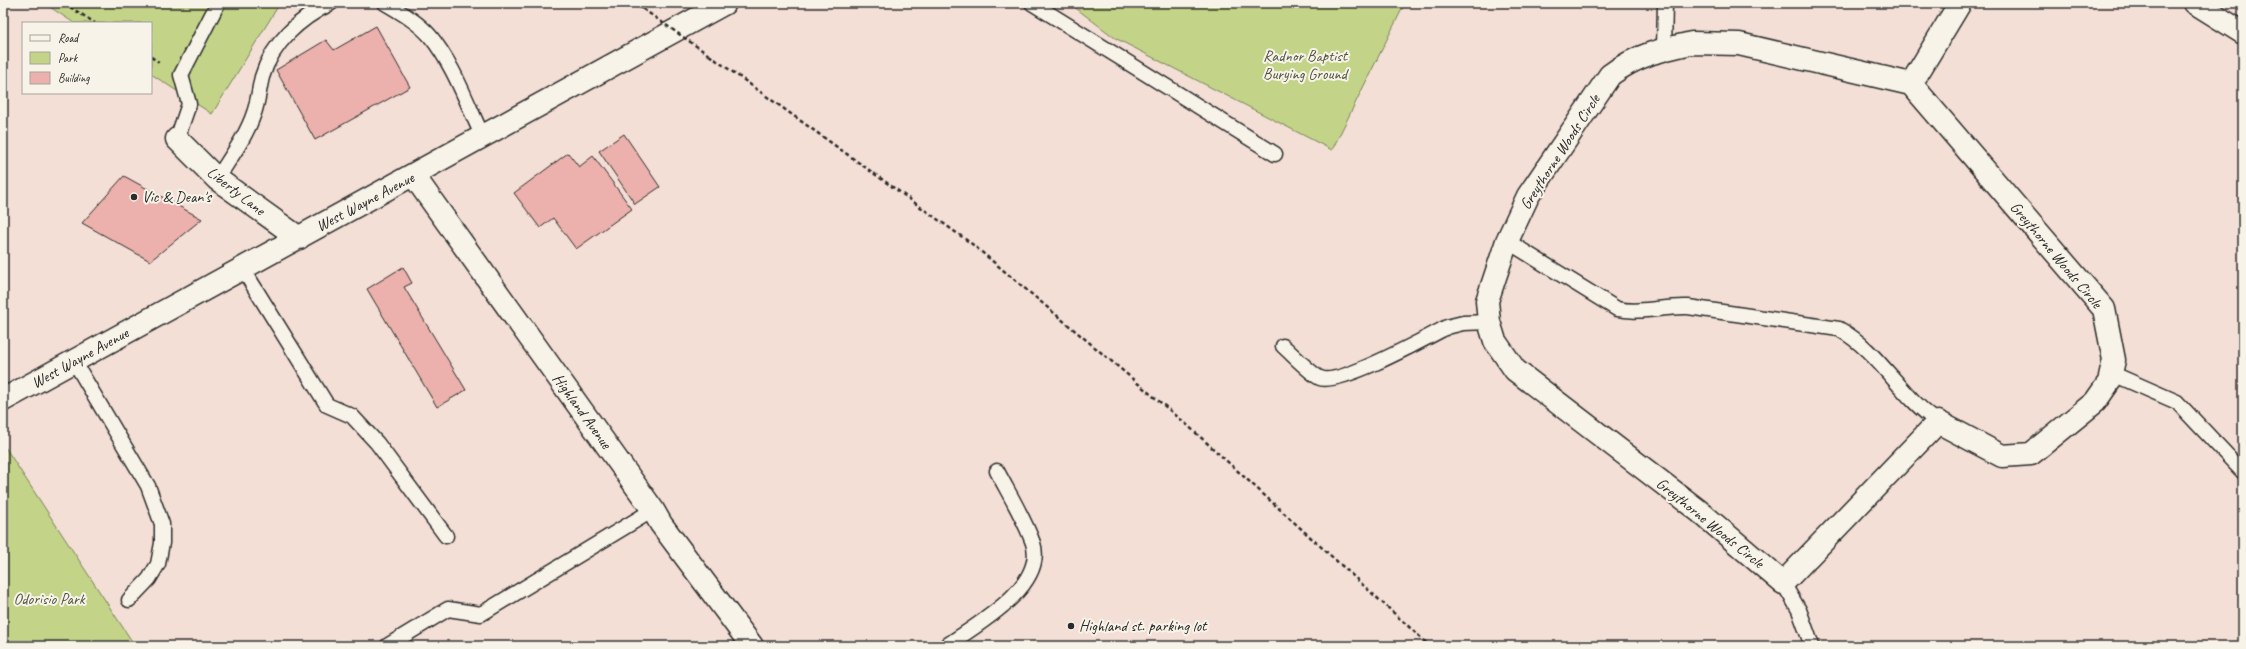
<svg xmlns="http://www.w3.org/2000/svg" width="2246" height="649" font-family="Caveat,sans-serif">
<rect width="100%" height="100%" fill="#f4dfd6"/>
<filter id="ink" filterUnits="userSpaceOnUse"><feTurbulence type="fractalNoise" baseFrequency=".025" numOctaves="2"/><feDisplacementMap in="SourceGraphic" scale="8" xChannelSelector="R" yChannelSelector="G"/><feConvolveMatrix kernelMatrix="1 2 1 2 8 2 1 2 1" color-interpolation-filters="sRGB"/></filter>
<g filter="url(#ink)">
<path fill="#c3d488" stroke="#77805a" d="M44,3h236l-68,111 -61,-40v-51h-77z
M1069,3h336l-73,147 -217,-112z
M3,444l132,202h-132z"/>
<path fill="#ecb1ac" stroke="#2b2b2b" d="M376,26l34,61 -95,53 -39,-70 50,-30 8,10z
M624,134l36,53 -25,17 -36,-53z
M568,153l11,14 14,-11 39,53 -56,40 -23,-31 -13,10 -26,-35z
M124,176l78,43 -52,42 -68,-38z
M403,267l9,16 -8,4 62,103 -29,17 -70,-118z"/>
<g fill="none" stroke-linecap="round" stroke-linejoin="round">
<defs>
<path id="lane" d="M385,3c15,9 33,19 45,33 24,29 37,68 53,101
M1032,3l243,151
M1664,49l1,-46
M177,139l12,-35 -8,-29 37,-72
M217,179c13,-21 29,-42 37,-66 4,-11 5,-24 8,-36 10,-34 38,-59 69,-74
M1507,241l110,68c24,5 47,-3 71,-2l151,22c40,22 61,67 99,93
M243,269l84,136 25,11 25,27 69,93
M1283,346c9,8 28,28 37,32 19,8 106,-40 127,-51l16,-4 26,-1
M74,361l74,125 14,38v19l-4,21 -9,15 -20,21
M2111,373l66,29 66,70
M1783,583l16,27 13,36
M387,646l61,-37 33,5 172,-104
M946,646c29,-20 101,-60 87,-103 -9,-25 -24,-49 -36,-72"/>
<path id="street" d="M1692,43l47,1 172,40 193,225 10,51 -5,22 -14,20 -64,52 -29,2 -64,-34 -155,161 -84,-72 -184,-141 -20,-29 -6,-19 -2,-21 20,-60 21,-45 82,-121c27,-20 50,-25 82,-32z
M1911,84l49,-81
M177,139l40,40 82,59
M414,176l239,334 8,14 91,122
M3,400l722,-397"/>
<path id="secondary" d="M2195,3l48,30"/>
</defs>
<use href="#lane" stroke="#2b2b2b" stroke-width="17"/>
<use href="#street" stroke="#2b2b2b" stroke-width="25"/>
<use href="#secondary" stroke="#2b2b2b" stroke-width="25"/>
<path stroke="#2b2b2b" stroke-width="2.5" stroke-dasharray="4 3" stroke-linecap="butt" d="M64,3l31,20
M634,3l9,6
M709,55l263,189 213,179 245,223
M151,57l8,5
M1094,643l2,3"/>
<use href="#lane" stroke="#f7f3e8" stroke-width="14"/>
<use href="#street" stroke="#f7f3e8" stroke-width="22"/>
<use href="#secondary" stroke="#f7f3e8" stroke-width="22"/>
<path stroke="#2b2b2b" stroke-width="2.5" stroke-dasharray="4 3" stroke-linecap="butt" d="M643,9l66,46"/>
</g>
</g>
<g fill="#2b2b2b" stroke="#f7f3e8" stroke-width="1.5">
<circle cx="134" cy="197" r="4"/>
<circle cx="1071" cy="626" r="4"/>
</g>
<g text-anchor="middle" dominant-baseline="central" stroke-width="4" stroke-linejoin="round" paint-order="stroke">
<g font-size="16" fill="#515542" stroke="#f7f3e8">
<text x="1305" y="56">Radnor Baptist<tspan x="1305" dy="18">Burying Ground</tspan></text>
<text x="49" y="599">Odorisio Park</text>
</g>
<g font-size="16" fill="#2b2b2b" stroke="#f7f3e8">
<text transform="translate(1560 152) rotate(-57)">Greythorne Woods Circle</text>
<text transform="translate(236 191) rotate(38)">Liberty Lane</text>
<text transform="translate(365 202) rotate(-28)">West Wayne Avenue</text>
<text transform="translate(2056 255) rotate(50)">Greythorne Woods Circle</text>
<text transform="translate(80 358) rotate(-29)">West Wayne Avenue</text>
<text transform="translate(582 411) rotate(54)">Highland Avenue</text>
<text transform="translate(1710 523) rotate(39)">Greythorne Woods Circle</text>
</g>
<g font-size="16" fill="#2b2b2b" stroke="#f7f3e8" text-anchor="start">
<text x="142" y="197">Vic &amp; Dean's</text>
<text x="1079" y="626">Highland st. parking lot</text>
</g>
</g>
<rect width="2246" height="649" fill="none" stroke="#f7f3e8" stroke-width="16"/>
<rect x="8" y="8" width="2230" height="633" fill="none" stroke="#2b2b2b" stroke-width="1.5" filter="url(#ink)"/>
<rect x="22" y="22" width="130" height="72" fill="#f7f3e8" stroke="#a5a39c"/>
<rect x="30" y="35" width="20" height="6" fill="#f7f3e8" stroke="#a5a39c"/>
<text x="58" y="42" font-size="12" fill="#2b2b2b">Road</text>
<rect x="30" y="52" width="20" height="12" fill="#c3d488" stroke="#a5a39c"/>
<text x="58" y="62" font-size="12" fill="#2b2b2b">Park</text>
<rect x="30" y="72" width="20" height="12" fill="#ecb1ac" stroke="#a5a39c"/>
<text x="58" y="82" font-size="12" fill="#2b2b2b">Building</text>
</svg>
